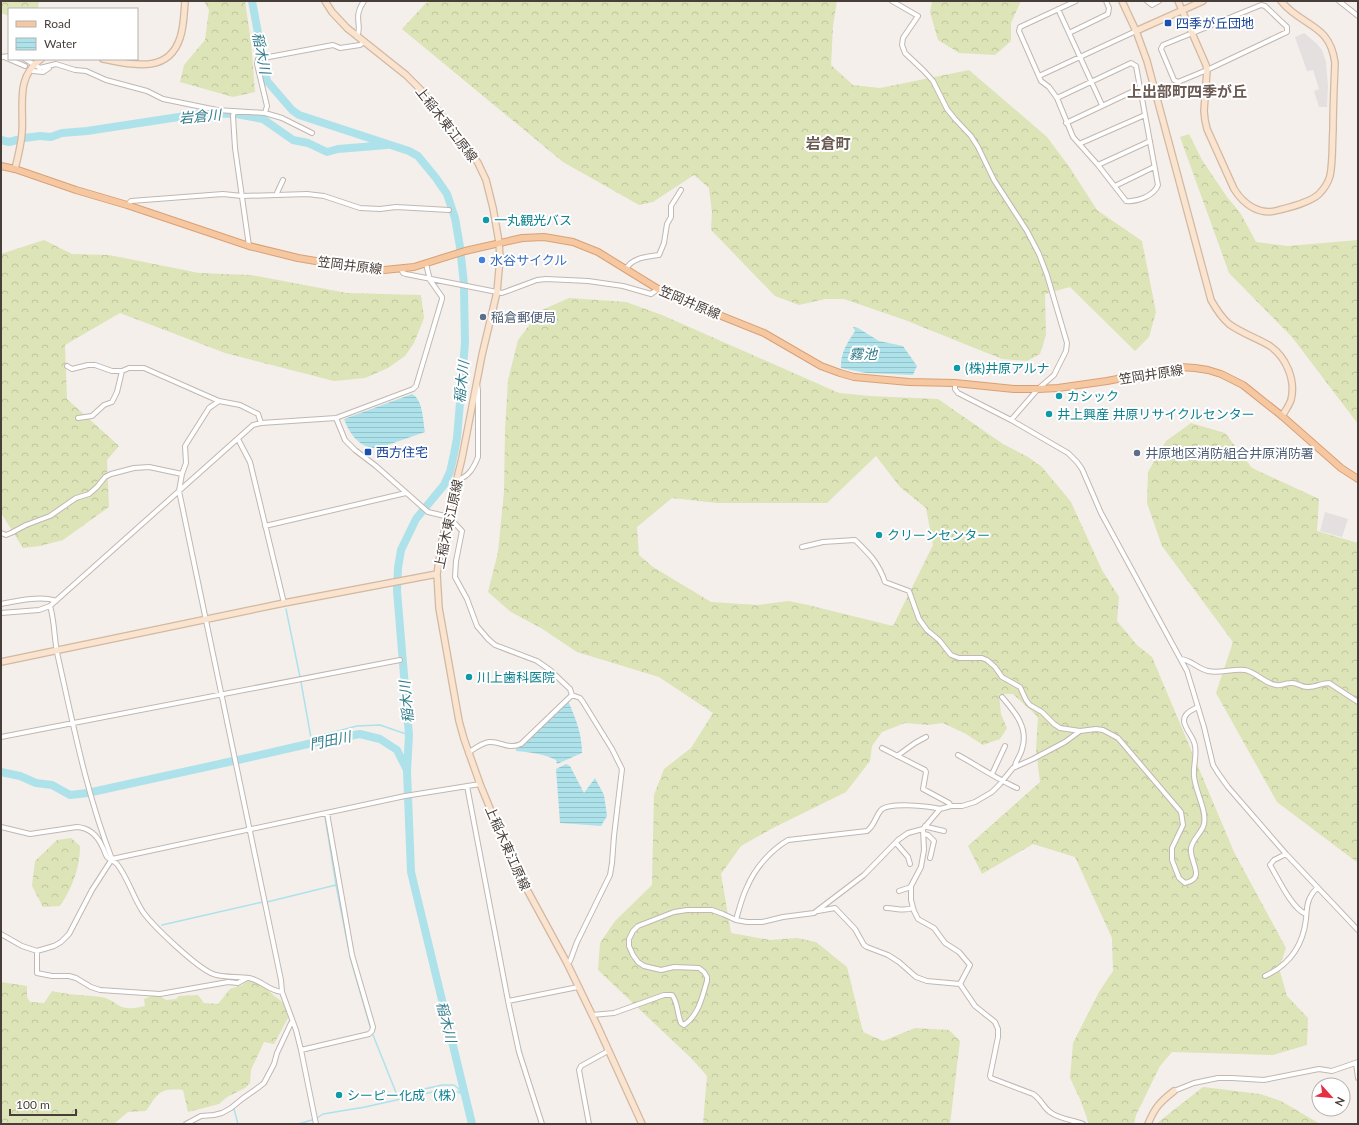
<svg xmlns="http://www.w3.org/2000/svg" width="1359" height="1125" font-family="Lato,'Noto Sans JP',sans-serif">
<defs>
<pattern id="forest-crowns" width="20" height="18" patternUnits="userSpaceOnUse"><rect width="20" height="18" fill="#dce4b8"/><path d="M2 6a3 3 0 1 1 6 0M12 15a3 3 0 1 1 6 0" fill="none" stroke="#bec59f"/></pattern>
<pattern id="water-rules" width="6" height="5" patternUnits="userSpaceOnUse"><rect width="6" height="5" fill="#ade2eb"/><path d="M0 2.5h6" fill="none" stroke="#96c3ca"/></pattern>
</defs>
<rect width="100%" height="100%" fill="#f4efeb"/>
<path fill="url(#forest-crowns)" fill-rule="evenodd" d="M1,1h38l-1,8h-29v7l-8,-3z
M204,1h41l6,41 4,50 -22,5 -53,-15 4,-17 21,-25 4,-30z
M430,1h407l-4,25 -2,39 22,20 27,3 89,-18 78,67 23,31 27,42 45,31 14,71 -7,25 -14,14 -65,-64 -25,7 1,41 -6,19 -13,7 -25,-2 -97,-39 -61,-21h-19l-26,6 -24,-9 -64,-66 1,-18 -3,-24 -15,-13 -41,27 -14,3 -76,-43 -161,-133 23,-25z
M932,1h89l-10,22v18l-16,14 -36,-2 -21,-13 -8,-28z
M1189,134l13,26 25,37 14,17 15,28 32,4 70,-6v184l-66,-87 -63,-64 -49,-136z
M44,240l28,14 37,1 90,18 52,2 96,18 74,2 3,23 -10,25 -9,13 -17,12 -23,10 -31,3 -109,-28 -105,-40 -55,32 2,54 52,47 -12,14 2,47 -46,33 -23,6 -17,2 -22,-35v-259z
M569,298l57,4 36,13 177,78 31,3 68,3 65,45 25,13 14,10 29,35 31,68 17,27 -2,24 20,24 15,12 82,195 52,96 -7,20 8,28 21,22 -1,27 -34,10 -101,-3 -12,14 -24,49 -2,9h-45l-9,-25 -10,-21 3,-35 26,-51 14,-21 -1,-33 -37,-81 -42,-13 -51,30 -14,-28 72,-64 -4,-32 2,-33 -25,-23h-14l2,20 6,14 -7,11 -17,6 -17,-11 -23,-11 -15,2 -23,-2 -23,9 -10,14 -2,15 -24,31 -73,36 -32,18 -20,28 10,59 39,7 27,-2 19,4 31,25 16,65 20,9 32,-13 34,2 11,11 -10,83h-247l4,-48 -15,-17 -94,-89 2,-27 15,-22 37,-36 2,-90 10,-26 27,-21 22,-35 -54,-36 -82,-25 -36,-24 -30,-16 -23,-20 10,-40 6,-60 1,-63 3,-49 10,-40 22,-29zM876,456l24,31 26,21 7,37 -40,81 -85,-21 -20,-4 -30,4 -47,-3 -58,-35 -14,-12 -2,-28 35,-29 45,5h110z
M1191,423l34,10 27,35 67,31 -2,32 41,12v320l-81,-61 -61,-109 17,-51 -71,-96 -15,-43 1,-31 18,-31z
M71,838l9,8c0,22 -8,42 -20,60l-17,1 -11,-21 3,-25 22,-21z
M251,978l13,7 9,10 11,8 3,8 1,7 -14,26 -10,-2 -13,28 -1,13 -5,5 -18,9 -8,7 -31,8 -5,-22c-23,-2 -24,2 -37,21l-18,1 -13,11 -8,1h-106v-142l26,4v11l3,5 14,1 8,-12c16,4 33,4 49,6 7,1 11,4 17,8 8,5 18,3 27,1l-1,-7 8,-3h8l6,4 10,-1 3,-3 19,-1 6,8 14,1 12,-15 12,-4z
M1203,1087l57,7 21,7 39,23h-164z"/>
<path fill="#e3e0df" d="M1304,33l12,10 6,7 4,12 2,24 -1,21h-8l-5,-16 5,-2 -6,-19 -6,1 -12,-34z
M1325,512l23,7 -6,18 -22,-6z"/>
<path fill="url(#water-rules)" d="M853,327l5,1 21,13 24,5 14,20 -4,9 -47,-2 -25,-5c-1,-14 6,-25 14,-37z
M412,394c11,5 11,27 13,38l-46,16c-19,1 -29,-13 -35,-29z
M568,701c8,18 14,33 14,52l-25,11 -1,-4c-11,-6 -27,-8 -40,-9v-2z
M566,764l4,2 14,27 11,-15 9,17 3,21 -6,10 -41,-3 -4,-54z"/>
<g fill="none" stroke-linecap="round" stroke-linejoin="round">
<path stroke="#ade2eb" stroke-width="1.5" d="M286,609l14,68
M301,682l10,56 46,-12 23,-1 29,10
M325,817l11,68 13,66
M267,902l69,-17
M162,925l101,-23
M350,957l20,69
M373,1035l24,60 45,-10h12l4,3 8,13
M234,1109l4,15
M317,1118l6,-4 42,-7 81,-18 15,4
M298,1124l14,-4"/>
<path stroke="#ade2eb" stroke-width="8" d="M252,1l15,80 25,29 7,5 110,36 9,5 18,22 11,16 8,24 5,29 4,37
M24,138l16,-2 11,1 11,-4 25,-2 118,-18 31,1 27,5 30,21 15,3 19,9 11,-3 49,-4
M1,140l8,2 8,-2
M464,289l1,54 -8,95 -3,16 -4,18 -6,13 -28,34 -15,31 -3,18 -1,23 12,144 -2,36 4,101 61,252
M238,760l83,-19 39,-7 20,5 17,11 10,20
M1,772l19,4 16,7 16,2 18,10 18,-2
M92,792l141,-31"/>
<defs>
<path id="street" d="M892,1l26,15 -15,22 -1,7 3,8 19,18 9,10 14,28 8,10 16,17 7,11 16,33 33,51 12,23 8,21 20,68 -1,8 -12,24 -16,14 -27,31
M1147,1l5,4 7,-4
M1339,1l19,15
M1261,5l4,1 22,21v5l-80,38 -29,12 -4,-2 -13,-31 2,-4z
M1058,9l44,96
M1069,33l39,-19 1,-6 -3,-7
M357,37c6,-12 -5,-19 7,-36
M1,57l8,-1
M4,57l21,9
M25,59l15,9 16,-4 19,6 11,1 20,9 41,11 16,8 54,11 48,3 2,-7 -10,-42 1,-5 75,-14 7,3 20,-3 4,-3
M33,71l10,1 6,-4
M1039,76l97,-45
M1057,98l74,-35 5,3 22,119c-4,11 -21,17 -32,16l-28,-36 -25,-28 -16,-39 -8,-11 -8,-6 -22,-50 1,-4 56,-26
M234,111l-1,5 2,32 14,98
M265,113l17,5 30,15
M1066,123l74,-35
M1079,144l66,-29
M1098,165l52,-24
M1115,186l39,-19
M276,195l7,-15
M127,205l4,-4 92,-7 19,2 65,-2 17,2 36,12 20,1 16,-2 53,3
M401,269l2,4 3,1 96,19 35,-13 9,-1 42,2 35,5 28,8 7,-5
M626,269c7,-12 21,-12 33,-14l5,-12 3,-19 4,-7v-11l10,-16
M67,366l5,3 16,-4h7l17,6h10l7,-3h15l75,33
M955,383v6l3,4 53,27 57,33 9,9 5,7 19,44 86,158 17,56 9,38 5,8 10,14 58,67 72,76
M78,418l14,-2 12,-11 8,-3 5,-10 5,-21
M336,418l9,22 10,10 21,16 52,46 21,5 13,14 -6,30 -1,16 12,22 10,27 11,13 7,6 42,16 13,9 20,19 2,6
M261,423l-3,-9 -18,-9 -21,-4 -10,7 -24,38 1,17 -4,11 -3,17 102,489 1,12 14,38 5,20 15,74
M238,439l12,23 34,141
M457,480c12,-3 17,-13 21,-23v-67l-1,-6
M265,526l141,-33
M1,533l5,2 5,-2 15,-8 24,-9 26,-18 13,-4 8,-7 8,-10 6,-3 23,-6 15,-1 33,7
M802,547l21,-5 32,-2c15,15 23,22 30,42l24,9 10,28 8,11 12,10 12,15 8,3h23l5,2 8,7 7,10 18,10 6,13 4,5 12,7 12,12 6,4 20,3
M1,604c15,-3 41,-9 55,-3
M50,606c5,16 4,35 8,51 15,67 29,139 54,202
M1,613l38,-3 11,-4 203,-181 8,-2 75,-5 77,-29 3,-3 26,-87v-2l-12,-17 -4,-16
M1181,659c10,1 17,10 27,12 12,3 25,-3 37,-1 11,2 19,13 31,15 5,1 9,-2 15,-2 6,-1 11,5 17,4 8,0 14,-4 21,-4l29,19
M1002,697c13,15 27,31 20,52 -1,6 -6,11 -7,17
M1,737l399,-77
M882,748l43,22 1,2 -3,17 26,14 2,3
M468,753c6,-4 13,-10 21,-11 12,-1 19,8 32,2l51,-49
M958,755c20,11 39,24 59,33
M897,756l18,-13 11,-6
M992,774l13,-28
M467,786l41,215 11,51 23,72
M925,826l2,1 17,4
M1,827l29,7 47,-7c13,1 20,8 25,19 2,3 3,8 5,11 3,3 7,4 10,7 11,14 16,33 26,48 11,15 53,55 70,62 10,4 25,2 36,4 12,2 20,13 33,14
M923,829l1,21 -3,17 -10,19v14l3,11 4,8 16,9 11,15 14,9 11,13 -10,19
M924,834l4,1 6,6 -4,17
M896,843l12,14 2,7
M1286,854l-12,6 -4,5c8,13 22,44 36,49
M899,891l12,-4
M886,908c11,0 16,4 27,0
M818,911l17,-3 20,21 9,16 3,2 21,8 11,7 17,15 11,4 33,3
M736,920c3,-11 6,-23 11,-33 8,-19 24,-37 41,-47l79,-9c8,-6 8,-14 14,-21 8,-8 48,-4 59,-1
M1,934l21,12 15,5 17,-5 7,-4 8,-8 23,-44 20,-31 293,-63 75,-12
M37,951v22l15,3h17l7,2 15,9 9,3 60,4 68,-12 10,1 9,-5
M567,963l3,-2 7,-19 33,-67 2,-12 2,-27 8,-67 -10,-20 -29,-47 -3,-4 -8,-3
M1265,976c24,-11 38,-30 41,-57 1,-13 1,-21 11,-31
M960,984l15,22 20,16 3,7v8l-8,39 1,2 42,16c8,5 10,13 17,18 9,7 23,8 33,12
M508,1001l70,-14
M592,1015l22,-2 50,-18h8c6,7 5,19 9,28l3,2c15,-10 18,-28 23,-44v-4l-3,-5 -5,-4 -25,-1 -13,3 -17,-4 -6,-4 -5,-7 -4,-9v-7l4,-8 5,-5 36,-14 13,-2h25l11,4 13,6 11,2h15l21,-5 31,-4 50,-38 34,-35 10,-7 15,-4 17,-20 11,-3h11l13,-4 17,-10 7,-7 14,-17 20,-9 32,-17 15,-11 16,-2 7,1 15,8 63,74 2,13 -11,23v12l7,18 6,5c22,-5 4,-21 6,-35 2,-10 11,-15 13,-24 3,-14 -9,-33 -10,-48 -1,-10 3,-20 1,-30 -1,-9 -10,-16 -11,-25 0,-8 8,-11 14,-14
M301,1050l68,-16 3,-3 1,-4 -21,-72 -25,-142
M1356,1063l2,15
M1174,1091l20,-8 24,-5h14l32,2 55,-11 13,2 26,-9
M186,1124l15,-8 13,-1 8,-2 9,-5 11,-9 17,-12 5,-4 10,-19 3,-11 14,-30 2,-1
M589,1124l-10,-54 2,-4 27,-15"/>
<path id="secondary" d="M325,1l7,11 15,16 59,47 15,15 47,58 10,15 8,17 7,28 6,34 1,16 -3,34 -15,63 -20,103 -20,83 -5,33 2,34 20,113 5,18 16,45 32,78 55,101 30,62 45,99
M1122,1l14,30 11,30 64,239c5,9 10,17 18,24 12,9 28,14 41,22 16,11 26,34 21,54 -2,6 -6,11 -9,16
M1178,1l28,64 1,5 -3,41 1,9 2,9 27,60c10,16 26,27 45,21 12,-3 32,-8 40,-16 5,-5 9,-11 11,-18 3,-15 2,-31 3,-46 0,-22 1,-44 2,-67 -5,-40 -33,-36 -54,-62
M1136,31l67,-30
M103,59c28,5 65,16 77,-21 4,-11 4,-25 5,-37
M15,169c3,-12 6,-24 7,-36 2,-27 -7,-56 19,-74
M1,662l283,-59 153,-29
M1148,1124c7,-17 12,-22 26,-33"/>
<path id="primary" d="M1,166l14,3 61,21 51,15 122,41 49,12 65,11 21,1 30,-3 51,-16 57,-13 22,-1 29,5 25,10 60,37 21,10 85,34 57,33 19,7 14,4 55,5 46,1 59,6h24l20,-1 49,-7 73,-14 15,1 13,2 13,4 22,11 39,31 59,52 17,11"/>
</defs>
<use href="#street" stroke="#c2b7b1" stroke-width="6"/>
<use href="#secondary" stroke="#d2b8a0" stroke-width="8"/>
<use href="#primary" stroke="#daa073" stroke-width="8"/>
<use href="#street" stroke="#fff" stroke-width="4"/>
<use href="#secondary" stroke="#fae4cf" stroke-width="5.5"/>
<use href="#primary" stroke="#f6c8a2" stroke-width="6"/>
</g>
<g fill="#1a4fb4" stroke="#fff" stroke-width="1.5">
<rect x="1164" y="19" width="8" height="8" rx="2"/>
<rect x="364" y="448" width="8" height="8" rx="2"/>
</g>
<g fill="#0f9aa8" stroke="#fff" stroke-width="1.5">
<circle cx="486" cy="220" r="4"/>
<circle cx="957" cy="368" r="4"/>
<circle cx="1059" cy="396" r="4"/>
<circle cx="1049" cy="414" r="4"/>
<circle cx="879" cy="535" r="4"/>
<circle cx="469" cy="677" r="4"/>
<circle cx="339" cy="1095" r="4"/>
</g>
<circle fill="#3f7fe0" stroke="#fff" stroke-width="1.5" cx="482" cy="260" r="4"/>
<g fill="#5c6f8a" stroke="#fff" stroke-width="1.5">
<circle cx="483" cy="317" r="4"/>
<circle cx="1137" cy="453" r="4"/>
</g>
<g text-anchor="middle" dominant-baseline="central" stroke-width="4" stroke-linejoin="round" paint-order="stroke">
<g font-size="13" fill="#164399" stroke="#fff" text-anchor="start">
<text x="1176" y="23">四季が丘団地</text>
<text x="376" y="452">西方住宅</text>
</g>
<g font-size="13" fill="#483e39" stroke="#fff">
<text transform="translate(447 124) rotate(52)">上稲木東江原線</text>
<text transform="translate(350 265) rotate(7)">笠岡井原線</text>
<text transform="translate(690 302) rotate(23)">笠岡井原線</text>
<text transform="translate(1151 374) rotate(-9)">笠岡井原線</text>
<text transform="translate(448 524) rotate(-78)">上稲木東江原線</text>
<text transform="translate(508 848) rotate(66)">上稲木東江原線</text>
</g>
<g font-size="13" fill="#0d838f" stroke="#fff" text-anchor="start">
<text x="494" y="220">一丸観光バス</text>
<text x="965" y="368">(株)井原アルナ</text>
<text x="1067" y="396">カシック</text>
<text x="1057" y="414">井上興産 井原リサイクルセンター</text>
<text x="887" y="535">クリーンセンター</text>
<text x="477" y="677">川上歯科医院</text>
<text x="347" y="1095">シーピー化成（株）</text>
</g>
<g font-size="13" fill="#366cbe" stroke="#fff" text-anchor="start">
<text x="490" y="260">水谷サイクル</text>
</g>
<g font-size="13" fill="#4e5e75" stroke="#fff" text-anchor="start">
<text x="491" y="317">稲倉郵便局</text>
<text x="1145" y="453">井原地区消防組合井原消防署</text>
</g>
<g font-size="14" font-style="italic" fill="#337e8c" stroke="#fff">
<text transform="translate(262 53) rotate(79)">稲木川</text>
<text transform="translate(200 116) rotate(-5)">岩倉川</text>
<text x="863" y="353">霧池</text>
<text transform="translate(461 382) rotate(-84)">稲木川</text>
<text transform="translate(406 702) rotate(-95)">稲木川</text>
<text transform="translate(330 740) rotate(-12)">門田川</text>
<text transform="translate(447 1022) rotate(76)">稲木川</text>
</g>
<g font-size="15" font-weight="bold" fill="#6a5a51" stroke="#fff">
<text x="1187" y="91">上出部町四季が丘</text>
<text x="828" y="143">岩倉町</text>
</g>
</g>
<rect width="1359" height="1125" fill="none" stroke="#483e39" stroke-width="4"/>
<rect x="8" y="8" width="130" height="52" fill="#ffffff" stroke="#b6b2b0"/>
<rect x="16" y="21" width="20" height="6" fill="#f6c8a2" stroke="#b6b2b0"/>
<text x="44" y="28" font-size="12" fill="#483e39">Road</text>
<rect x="16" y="38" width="20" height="12" fill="url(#water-rules)" stroke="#b6b2b0"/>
<text x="44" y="48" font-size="12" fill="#483e39">Water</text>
<g transform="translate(1331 1097) rotate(117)"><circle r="19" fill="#ffffff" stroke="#b6b2b0"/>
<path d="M0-3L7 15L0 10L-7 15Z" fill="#e72f43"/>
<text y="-6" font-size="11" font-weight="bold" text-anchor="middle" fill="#483e39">N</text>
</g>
<path d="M10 1109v6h66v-6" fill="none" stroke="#483e39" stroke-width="2"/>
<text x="16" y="1109" font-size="12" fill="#483e39" stroke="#ffffff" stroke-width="3" paint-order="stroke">100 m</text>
</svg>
